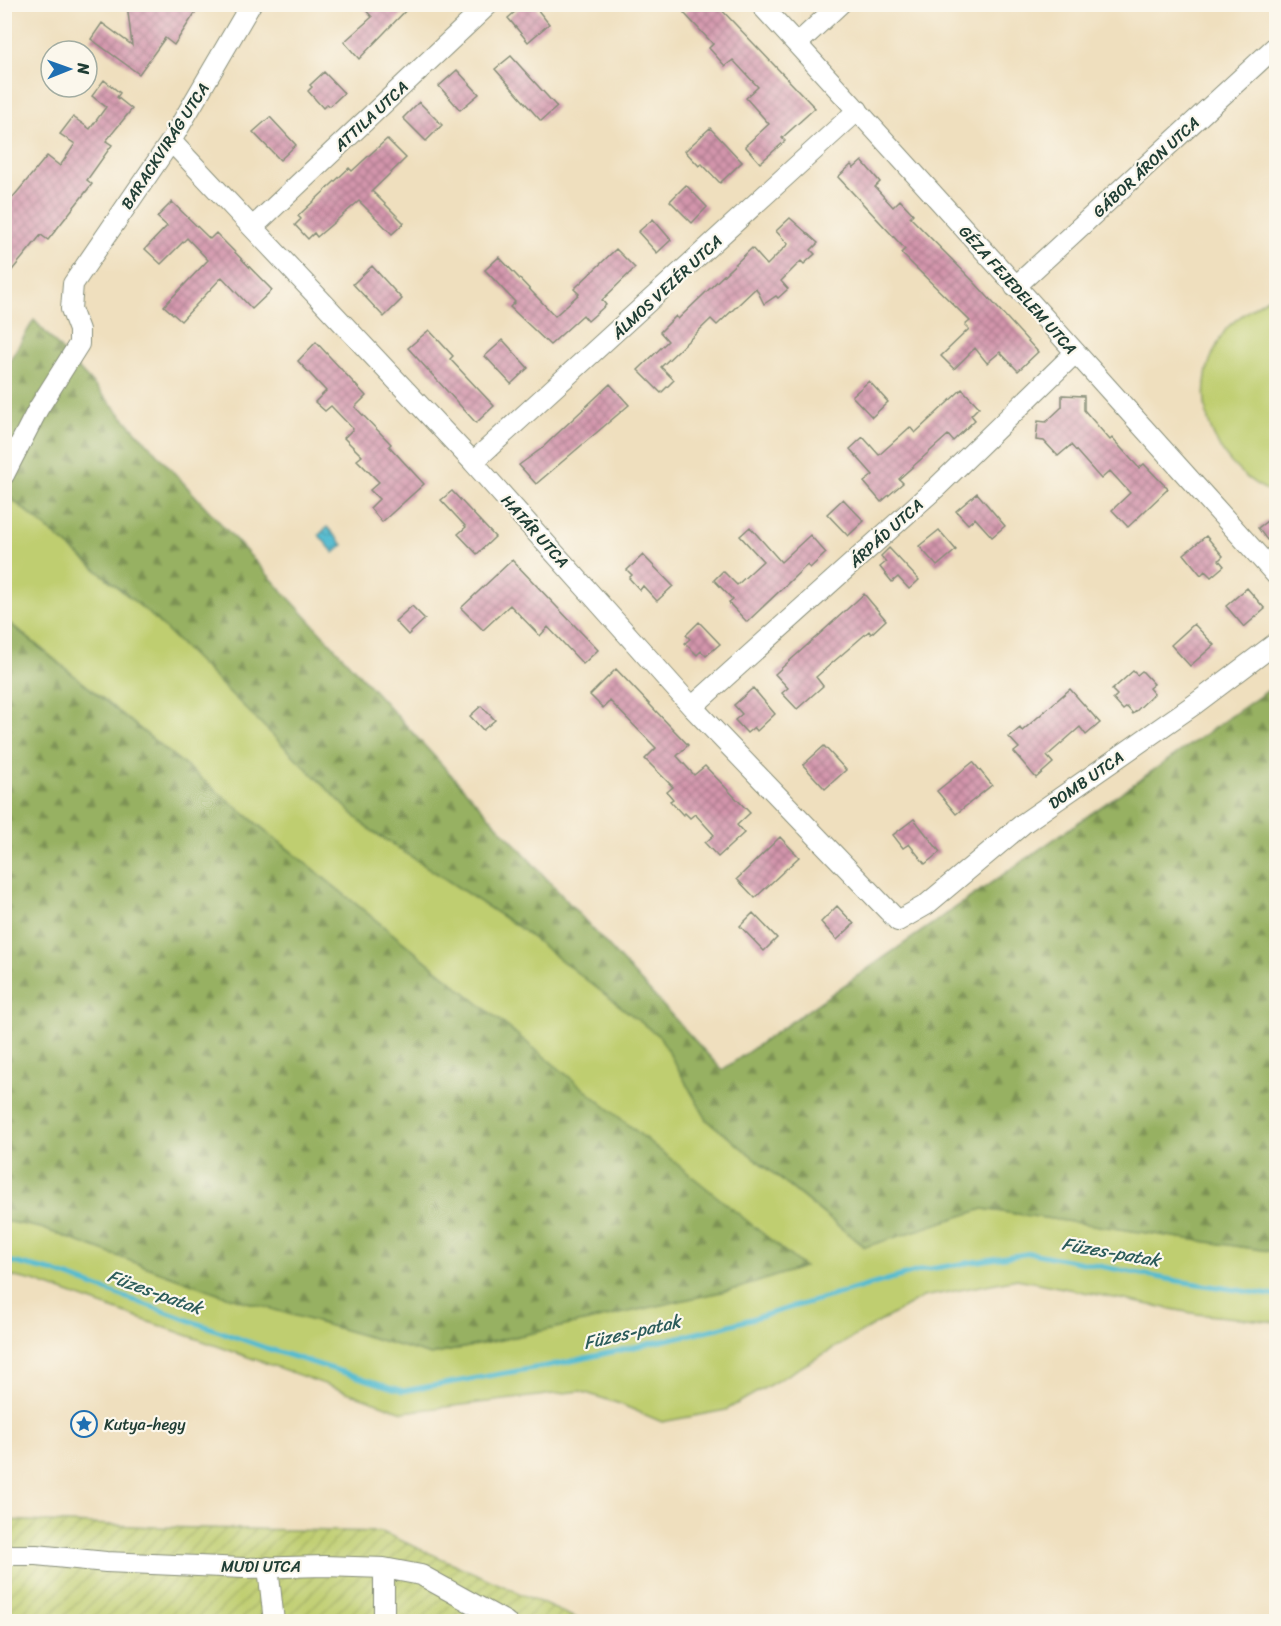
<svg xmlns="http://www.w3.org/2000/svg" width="1281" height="1626" font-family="Sriracha,sans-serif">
<defs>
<pattern id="forest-firs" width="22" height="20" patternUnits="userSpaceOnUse" patternTransform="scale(1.5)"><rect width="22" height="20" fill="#97b162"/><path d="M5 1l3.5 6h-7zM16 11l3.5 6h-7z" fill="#7b9152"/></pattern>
<pattern id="garden-furrows" width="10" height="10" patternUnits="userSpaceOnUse" patternTransform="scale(1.5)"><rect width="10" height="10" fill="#bfce70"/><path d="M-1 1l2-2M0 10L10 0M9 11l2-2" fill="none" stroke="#9ba85d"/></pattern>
<pattern id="water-waves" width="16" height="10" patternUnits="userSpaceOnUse" patternTransform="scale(1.5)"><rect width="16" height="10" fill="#53bbd0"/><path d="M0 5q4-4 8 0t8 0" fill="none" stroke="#49a"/></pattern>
<pattern id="building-cross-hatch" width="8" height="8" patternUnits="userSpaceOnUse" patternTransform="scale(1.5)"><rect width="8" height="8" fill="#d395ac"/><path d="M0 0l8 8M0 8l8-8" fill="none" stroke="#ab7b8d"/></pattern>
</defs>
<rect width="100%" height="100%" fill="#fbf7ec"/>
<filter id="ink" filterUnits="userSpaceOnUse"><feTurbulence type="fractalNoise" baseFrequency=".0167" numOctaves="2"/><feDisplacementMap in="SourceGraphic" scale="12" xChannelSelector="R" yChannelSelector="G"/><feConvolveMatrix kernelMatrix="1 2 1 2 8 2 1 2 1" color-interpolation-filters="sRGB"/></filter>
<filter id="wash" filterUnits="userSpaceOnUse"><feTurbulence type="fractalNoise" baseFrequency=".008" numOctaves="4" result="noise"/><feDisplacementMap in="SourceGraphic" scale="24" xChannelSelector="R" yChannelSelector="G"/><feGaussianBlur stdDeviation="1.35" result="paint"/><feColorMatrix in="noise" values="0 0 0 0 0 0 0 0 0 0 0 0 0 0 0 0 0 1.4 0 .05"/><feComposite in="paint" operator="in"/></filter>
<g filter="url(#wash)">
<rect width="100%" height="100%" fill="#efdfbe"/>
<path fill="#bfce70" stroke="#6f8652" stroke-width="1.5" d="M1276,292v202c-56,-21 -89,-86 -62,-143 4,-7 8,-18 14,-24 14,-14 33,-24 48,-35z
M4,493l148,123 214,211 151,99 143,111 47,83 157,127 119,-38 293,43v70l-79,-8 -180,-35 -94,18 -197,113 -64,12 -42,-18 -40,-13 -177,21 -369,-131 -29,-6v-54l36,7 182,67 208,60 308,-67 64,-21 -798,-648z"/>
<path fill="url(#forest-firs)" stroke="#5b774b" stroke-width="1.5" d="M34,320l688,750 554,-385v567l-293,-43 -118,38 -158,-127 -47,-83 -143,-111 -151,-99 -214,-211 -147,-123 -1,-123z
M4,619l800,648 -65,21 -308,67 -208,-60 -182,-67 -36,-7z"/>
<path fill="url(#garden-furrows)" stroke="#6f8652" stroke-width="1.5" d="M4,1520l151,7 227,5 200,89h-577z"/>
<path fill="url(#water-waves)" stroke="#397c82" stroke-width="1.5" d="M327,527l16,18 -9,8 -15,-18z"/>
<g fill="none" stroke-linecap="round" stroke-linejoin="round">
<path stroke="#53bbd0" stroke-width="5" d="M4,1260l51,12 211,76 137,43 160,-28 156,-35 203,-58 109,-17 147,28 98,15"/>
</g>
<g id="blocks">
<path fill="url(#building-cross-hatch)" d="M127,4h74l-27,41 -9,-7 -26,36 -48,-35 11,-16 30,22z
M360,4h52l-53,55 -15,-17 28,-25z
M524,4h9l16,20 -21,18 -20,-24z
M693,4h23l99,104 -33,30 3,3 -25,22 -15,-17 24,-22 -23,-26 12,-11 -25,-27 -8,6 -16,-18 4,-4 -29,-31z
M511,56l46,51 -16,14 -46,-52z
M457,70l22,24 -19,16 -21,-24z
M324,72l20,21 -14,13 -3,-2 -4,4 -15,-17 4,-4 -2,-2z
M104,80l16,13 -3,4 15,12 -26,32 6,4 -25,35 5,4 -44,56 -7,-5 -37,45v-72l43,-52 13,10 15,-22 -15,-10 13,-17 17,12 16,-22 -14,-11z
M419,102l23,23 -16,16 -23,-23z
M270,117l26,28 -16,15 -27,-28z
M710,128l32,34 -22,21 -18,-19 -3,2 -14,-15z
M387,139l19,19 -34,33 32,32 -12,11 -33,-33 -42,36 -3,-4 -6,6 -13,-14 6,-6 -3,-3 51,-48 3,3z
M862,161l18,21 -5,5 18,20 7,-7 13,14 -3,3 65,66 63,69 -20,19 -18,-19 -13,11 -12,-15 -21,21 -13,-13 28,-27 -4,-4 5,-4 -69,-68 4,-4 -67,-72 13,-12 3,3z
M686,185l21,22 -15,16 -22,-22z
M172,202l38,37 6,-6 56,57 -20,19 -30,-32 -41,44 -17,-15 44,-46 -21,-22 -26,26 -16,-15 22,-23 -10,-9z
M790,218l28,25 -7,7 4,4 -11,10 -3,-3 -20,20 7,8 -10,9 -2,-2 -12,8 -8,-16 -39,37 -6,-6 -50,48 13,13 -13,13 -23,-23 30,-29 -8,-9 16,-16 2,3 74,-71 15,17 21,-21 -12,-13z
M653,219l18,21 -14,13 -19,-21z
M616,249l19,19 -33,32 4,5 -18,16 -5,-6 -33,30 -40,-38 5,-5 -30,-32 14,-13 56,59 24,-22 -5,-5z
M372,266l30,33 -18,18 -31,-33z
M429,330l24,26 -3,3 44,47 -18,17 -68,-75z
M503,340l25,28 -17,16 -26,-28z
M316,342l50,54 -11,11 36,37 -2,2 35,38 -42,38 -12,-14 9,-9 -9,-9 9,-8 -22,-22 5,-4 -18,-18 9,-9 -22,-23 -6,5 -10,-9 11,-11 -28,-30z
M869,381l19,21 -16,15 -20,-21z
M610,384l19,21 -93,79 -17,-19 22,-16z
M962,389l17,18 -8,8 4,5 -22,21 -5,-6 -49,44 4,4 -22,19 -17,-20 9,-7 -23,-26 13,-12 16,18 31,-28 5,6z
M1062,395l22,1v14l26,30 2,-2 27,30 5,-4 24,25 -40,38 -16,-17 18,-17 -20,-22 -9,8 -30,-34 -13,11 -14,-15 -8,-1 2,-19 8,1 16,-15z
M452,491l43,46 -18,17 -19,-20 8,-7 -25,-27z
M977,493l28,33 -13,11 -17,-19 -7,6 -12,-13z
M843,499l21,22 -16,15 -21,-22z
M1271,518l5,8v7l-9,7 -9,-12z
M750,527l31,35 29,-27 16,18 -16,15 -3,-3 -60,57 -18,-19 4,-3 -19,-20 9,-9 14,14 26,-24 -23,-25z
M939,530l17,20 -19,16 -18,-20z
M1206,536l17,20 -4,4 5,6 -13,11 -6,-6 -4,4 -17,-21z
M889,548l30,32 -10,9 -11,-12 -6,5 -12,-15 6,-5 -5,-6z
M643,555l30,31 -16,15 -14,-15 -3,4 -11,-12 3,-3 -5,-5z
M512,560l86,90 -15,14 -35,-37 -8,9 -30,-31 -27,25 -22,-22z
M1247,588l18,21 -21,18 -18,-21z
M864,594l22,26 -15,14 -2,-3 -53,46 7,9 -26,23 -15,-16 6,-5 -13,-14z
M412,606l13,13 -17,16 -13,-14z
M699,622l21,22 -14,12 -5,-5 -4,4 -12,-12 5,-4 -4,-4z
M1194,624l20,21 -24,21 -19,-21z
M616,669l72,76 -11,11 17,19 11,-9 45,47 -13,12 7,8 -26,24 -13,-14 9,-8 -19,-21 -5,4 -5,-5 -2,2 -13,-14 3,-2 -6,-7 6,-5 -28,-28 11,-11 -46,-47 -7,7 -13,-13z
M1133,671l4,4 5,-4 12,13 -5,4 5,6 -21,20 -6,-7 -4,3 -10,-11 4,-4 -5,-5z
M753,688l22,26 -18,17 -3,-4 -7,6 -12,-13 7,-6 -8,-9z
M1070,689l30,34 -14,12 -6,-8 -33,29 6,7 -17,15 -22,-26 5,-4 -10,-11 11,-9 2,3z
M481,706l14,14 -12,10 -13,-14z
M824,746l22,24 -21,19 -22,-24z
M973,762l19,23 -36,29 -19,-23z
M914,819l26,33 -15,12 -16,-20 -6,4 -10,-13z
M780,837l19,20 -44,41 -18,-19z
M837,906l17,18 -17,16 -16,-18z
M753,913l24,25 -13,13 -24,-25z"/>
</g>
</g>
<g filter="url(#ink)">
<use href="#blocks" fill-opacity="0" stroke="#878e79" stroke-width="1.5"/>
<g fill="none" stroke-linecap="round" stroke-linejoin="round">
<defs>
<path id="minor" d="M760,4c174,189 344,381 516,571
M797,44l43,-40
M171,141l302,321 219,245 206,214 28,-16 98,-82 171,-119 81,-61
M253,227l236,-223
M1015,287l261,-241
M473,462l385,-352
M4,475l34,-66 41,-65v-14l-8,-21 2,-25 98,-143 80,-137
M692,707l245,-220 138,-134
M4,1555h32l70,7 138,6 80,-2 60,2 37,7 85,47
M268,1567l6,55
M384,1622v-54"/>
</defs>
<use href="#minor" stroke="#878e79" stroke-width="22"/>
<use href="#minor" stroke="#fff" stroke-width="20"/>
</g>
</g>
<defs>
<symbol id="sight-ring" viewBox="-11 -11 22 22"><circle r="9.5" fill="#fbf7ec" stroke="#1f6fb2" stroke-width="1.5"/><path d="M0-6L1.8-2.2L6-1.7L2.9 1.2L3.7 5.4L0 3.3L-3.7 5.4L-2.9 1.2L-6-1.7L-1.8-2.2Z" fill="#1f6fb2"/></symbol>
</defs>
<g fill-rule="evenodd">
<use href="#sight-ring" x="69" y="1409" width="30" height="30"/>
</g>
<g text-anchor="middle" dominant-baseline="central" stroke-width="4.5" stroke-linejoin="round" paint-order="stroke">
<g font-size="16" fill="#1f3d34" stroke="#fbf7ec">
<text transform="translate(371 116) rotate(-43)">ATTILA UTCA</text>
<text transform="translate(165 146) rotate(-57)">BARACKVIRÁG UTCA</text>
<text transform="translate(1146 167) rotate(-43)">GÁBOR ÁRON UTCA</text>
<text transform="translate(667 287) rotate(-43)">ÁLMOS VEZÉR UTCA</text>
<text transform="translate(1018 290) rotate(48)">GÉZA FEJEDELEM UTCA</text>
<text transform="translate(535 531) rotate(48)">HATÁR UTCA</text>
<text transform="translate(886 533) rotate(-42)">ÁRPÁD UTCA</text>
<text transform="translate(1086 780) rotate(-35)">DOMB UTCA</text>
<text x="261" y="1566">MUDI UTCA</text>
</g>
<g font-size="16" fill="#1f3d34" stroke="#fbf7ec" text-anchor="start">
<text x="104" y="1424">Kutya-hegy</text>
</g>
<g font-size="18" font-style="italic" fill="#2c5c5b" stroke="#fbf7ec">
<text transform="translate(1111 1252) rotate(10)">Füzes-patak</text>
<text transform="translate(155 1292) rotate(20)">Füzes-patak</text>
<text transform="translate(632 1332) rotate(-13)">Füzes-patak</text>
</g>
</g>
<rect width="1281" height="1626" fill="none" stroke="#fbf7ec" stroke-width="24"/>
<g transform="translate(69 69) rotate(89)"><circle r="28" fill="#fbf7ec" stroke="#a3ada2" stroke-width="1.5"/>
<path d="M0-4.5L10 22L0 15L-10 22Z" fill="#1f6fb2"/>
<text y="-9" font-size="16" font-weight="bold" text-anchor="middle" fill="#1f3d34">N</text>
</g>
</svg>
